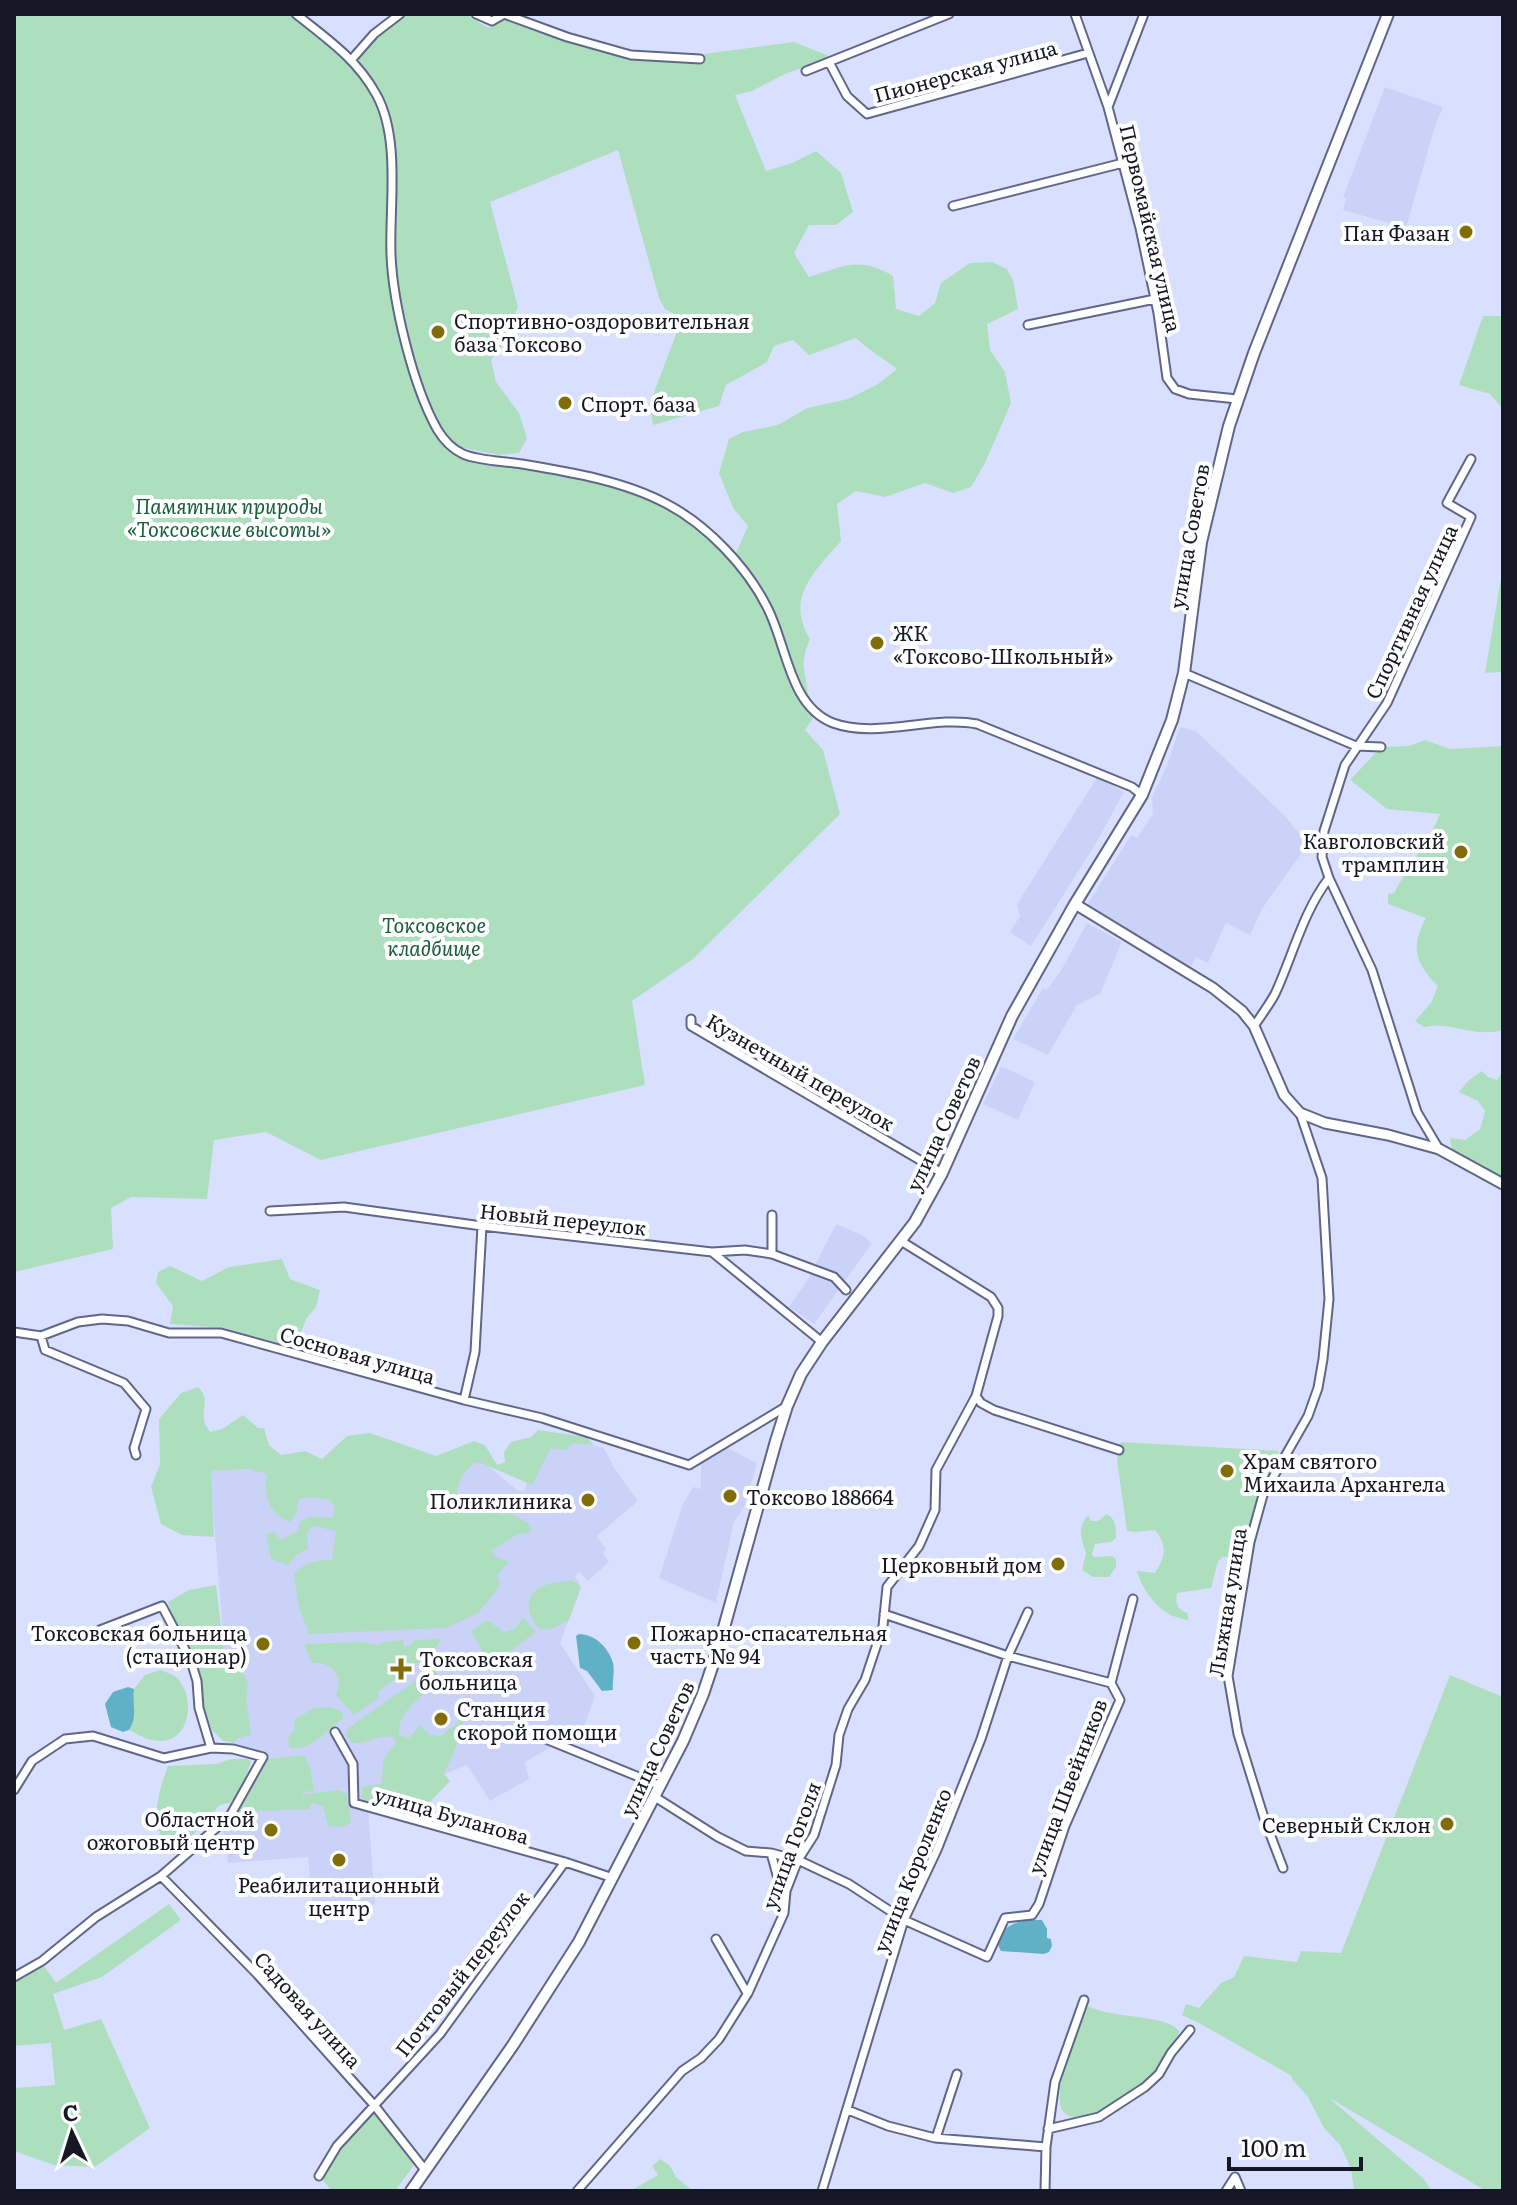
<svg xmlns="http://www.w3.org/2000/svg" width="1517" height="2205" font-family="Literata,serif">
<rect width="100%" height="100%" fill="#d9e0ff"/>
<path fill="#cbd2f7" d="M1385,87l58,20 -8,19 -29,102 -63,-18 3,-12 -3,-1z
M1180,727l16,4 89,85 23,28 -46,65 -12,26 -24,-12 -18,40 -12,-6 -7,14 -102,-66 44,-70 6,3 16,-25 -1,-16 14,-29z
M1098,776l26,16 -29,53 -64,101 -21,-14 10,-16 -3,-12z
M1087,923l35,19 -22,52 -23,11 -29,50 -35,-16 30,-51 4,2 16,-23z
M1001,1066l34,16 -17,38 -35,-16z
M836,1224l26,11 10,8 -58,81 -25,-17 19,-28z
M543,1434l61,14 11,21 23,32 -41,35 9,14 -3,3 6,9 -21,19 -8,-9 -5,4 6,11 -21,56 35,53 -12,33 -58,33 4,17 -39,22 -23,-36 -99,41 7,98 -62,6 -5,-53 -80,6 -5,-36 12,-12 14,-22 19,-37 -33,-8 -5,-23 -20,-254 39,-2 78,20 154,-29 36,30 7,1z
M722,1445l35,18 -13,44 -10,15 -18,81 -57,-25 24,-74 10,-17 8,2v-30z"/>
<path fill="#addfbf" fill-rule="evenodd" d="M14,14h276l60,48 25,-26 28,-22h63l22,14 17,-10c21,4 39,15 59,21 51,16 84,21 137,21l3,-6 90,-12 40,16 -47,15 -35,18 -17,4 31,76 26,-8 24,-12 25,22 12,39 -17,13h-27l-15,28 15,24c36,-11 50,-21 84,-1l3,33 23,7 16,-13 6,-20 29,-20 22,-1 15,7 6,11 5,29 -31,15 3,26 15,22 6,31 -26,60 -14,24 -18,6 -28,-10 -40,14 -29,-6 -19,13 4,37c-27,31 -56,57 -31,98 -14,32 0,34 -3,64l10,9 -12,18 18,20 17,64 -147,145 -61,42 13,84 -324,75 -55,-28 -52,8 -7,59 -76,-2 -20,11 2,41 -99,23zM618,150l41,148 6,11 17,9 -32,85 3,22 66,-19 7,-21 41,-23 7,-16 19,-6 16,15 47,-17c13,13 27,20 41,31l-19,15 -30,15 -41,9 -29,17 -35,7 -14,7 -10,34 14,35 15,18 -12,27 -74,-53 -84,-21 -115,-20 -10,-13 46,9 20,-2 8,-15 -8,-25 -23,-31 -5,-22 12,-16 15,-37 -28,-105z
M1483,316h20v93l-13,-15 -31,-9z
M1503,566v106l-18,1z
M1425,740l25,9 53,-3v284c-30,8 -51,-9 -79,-3l-9,-6 16,-18 7,-17c-23,-23 -28,-38 -12,-68l-38,-14v-10l6,-1c14,-27 34,-50 46,-79l-53,-5 -37,-29 31,-33 28,-1z
M1482,1071l6,6 9,3 6,-9v106l-51,-27 -2,-12 15,2 15,-11 5,-18 -7,-10 -19,-9 9,-11z
M282,1259l8,20 30,11 -4,17 -10,12 -11,31 -70,-22 -55,-4 3,-18 -17,-23 2,-11 12,-6 32,15 27,-14z
M198,1387c12,12 4,18 6,32 0,5 4,9 6,13l12,-3 21,-14 15,13h6l5,17 12,10 24,-4 17,8 25,-23 23,-3 66,23 38,-15 11,4 12,20 8,-3 -1,-10 7,-10 20,-5 7,-7 48,7 8,8 -20,-2 -9,7 -14,-2 -19,37 -51,-22h-7c-11,10 -16,18 -18,34l19,10 17,-14 3,4 -2,12 8,6 10,-1 17,9 3,7 -2,3 -11,1 -27,17 5,6 13,5 -12,13 3,11 -22,27 -32,15 -137,6 -11,-30 -4,-30c11,-12 22,-14 38,-14l4,-29 -23,-5 -6,6 1,17 -12,6 -8,10 -17,-6 -5,-25 8,-2 7,8 18,-10v-8l10,-5 24,1 2,-10 -5,-8 -22,-3 -10,3 -2,15 -7,7c-21,-10 -26,-26 -22,-48l-18,-5 -38,2 3,66 -32,-2 -21,-11 -10,-37 9,-23 -1,-45 22,-26z
M1121,1442l158,9 -24,57 -17,55 -4,-6h-11l-5,4 -7,27 -34,5c-2,11 0,16 10,20l2,7c-26,-2 -45,-25 -52,-49l18,2c10,-16 13,-27 0,-43l-20,2 -8,-1 -10,-71z
M1107,1514c9,5 9,14 9,24l-5,4 -16,2 -3,10 2,3 18,-1 4,3v8l-7,10h-16l-11,-7 4,-17c-4,-14 -10,-24 2,-38l3,6h7z
M572,1580l9,7 -12,33 -15,8 -13,2c-13,-10 -19,-33 -1,-43 8,-4 22,-5 32,-7z
M216,1585l10,83 16,5 6,8 -2,17 5,37 -13,3 -4,5 -11,-2 -11,-11 -8,-23 -7,-41 -5,-15 -16,-19 -8,-30 21,-12z
M523,1617l13,15 -46,34 -19,-35 16,-11 17,12 11,-3z
M442,1639c-13,21 -45,36 -65,54l2,5 -25,17 -18,-20c8,-19 -3,-33 -24,-32l-8,-19 57,-2 16,3 6,-3 20,-2 1,7 6,-1 4,-6z
M432,1669l4,2 3,12c-17,12 -42,29 -40,52l10,3 11,-13 9,10 11,1 19,-14 -5,-16 5,-5c14,16 -8,56 -15,73l6,7 -20,21 -7,16 -50,-14 -12,-6 1,-11 19,-3 3,-26 12,-15 -2,-6c-17,-3 -25,7 -42,6l-7,-9 2,-5z
M160,1670c5,2 13,4 17,8 21,21 12,71 -25,62 -8,-1 -16,-7 -23,-10 8,-13 3,-27 5,-41l11,-14z
M1450,1675l53,22v494h-17l-158,-94 95,81 9,13h-78l-3,-22 -11,-24 -16,-17 -16,-31 -16,-18v-3l-93,-53 -17,-8 4,-11 13,4 22,-25 13,-6 10,-21 53,6 4,-11 40,2z
M332,1707l11,6v5c-14,11 -35,36 -54,29l-1,-9 7,-9 -1,-9 20,-12z
M304,1755l6,12 4,24 -11,1 1,10v-8l35,-4 8,4 4,28 -8,5 -15,-1 -5,-20 -12,-3 -2,6 -70,3 29,-53z
M231,1759h17l3,3 -8,23 -13,18 -10,2 -40,44 -8,3c-24,-24 -15,-57 -4,-86l48,-2z
M169,1904l12,16 -79,57 -49,17 11,36 37,-11 49,109 -55,39 -41,-2 -40,-14v-63l41,-3 -4,-42 -37,3v-64l30,-16 12,17z
M1088,2006c24,13 78,8 91,25 -2,12 -14,33 -22,43 -12,14 -92,68 -97,29 -3,-31 16,-66 25,-95z
M368,2106l46,59 -19,26h-63l-16,-19 17,-28z
M660,2159l10,7 6,11 17,14h-63l28,-16 -6,-9z"/>
<path fill="#61b1c6" d="M579,1634c16,0 30,14 34,29 2,9 -1,19 0,27l-11,1 -15,-20 -7,-3 -4,-32z
M128,1687l6,2c-2,14 4,28 -5,41l-6,2 -12,-5 -6,-23 8,-12z
M1028,1920h14l5,9v9l4,1 1,7 -3,6 -5,2 -43,-3 -3,-6c5,-18 12,-22 30,-25z"/>
<g fill="none" stroke-linecap="round" stroke-linejoin="round">
<defs>
<path id="minor" d="M296,14c30,24 61,45 80,80 25,44 13,113 15,161 2,49 22,131 46,174 6,10 15,20 26,25 16,7 41,7 59,10 48,8 103,17 145,40 40,21 80,63 100,103 20,38 22,99 66,116 44,16 100,-8 144,1l155,63 10,8
M476,14l16,7 12,-7
M504,14l63,23 64,18 69,4
M1075,14l33,93 32,121 18,85 9,65 8,11 14,5 48,5
M352,59l22,-25 26,-20
M829,62l18,34 20,18 221,-61
M806,71l143,-57
M1108,107l36,-93
M953,206l170,-43
M1028,325l127,-26
M1184,673l172,73 25,1
M1329,878l-7,-21 2,-26 21,-66 42,-62 84,-186 -24,-14 24,-44
M691,1019v7l251,147
M1254,1026c7,-10 15,-21 21,-32 18,-39 28,-82 54,-116l43,92 45,142 22,37
M270,1211l74,-4 138,19 230,26 110,90
M712,1252l33,-2 27,4v-39
M772,1254l62,23 12,13
M14,1332l27,4 37,-14 24,-3 26,2 41,12h52l243,67 78,18 147,47 98,-59
M41,1336l4,14 79,33 22,26 -12,39 2,7
M976,1396l5,7 13,7 125,40
M464,1400l11,-48 7,-126
M884,1614l124,42 103,27
M335,1732l18,32 1,39 211,59 48,16
M548,1740l113,46
M14,1790l18,-29 33,-22 28,-3 71,22 47,-10
M655,1797l63,40 28,14 25,2 27,7 51,24 55,36 83,37 18,-39 27,-3 7,-11 26,-78 55,-126 -9,-17 22,-84
M771,1853l12,44
M1283,1868l-18,-47 -27,-87 -10,-58 22,-134 13,-47 45,-79 10,-28 5,-29 6,-60 -7,-121 -22,-65
M161,1876l96,98 117,131 51,65
M716,1939l31,54
M14,1977l28,-16 54,-44 65,-41 69,-60 33,-59 -30,-8 -22,-1 -12,-40 -2,-27 -6,-20 -29,-55 -62,24
M848,2110l40,16 47,12 111,9
M1048,2129l51,-12 46,-30 14,-13 12,-21 19,-23
M936,2138l21,-64
M319,2176l18,-30 103,-112 125,-172
M577,2191l105,-120 19,-13 18,-19 29,-46 36,-80 2,-22 12,-31 16,-25 22,-70 3,-30 9,-26 17,-29 18,-54 4,-39 32,-41 16,-36 1,-40 40,-74 22,-80v-8l-7,-11 -90,-56
M822,2191l82,-271 33,-70 44,-111 27,-83 20,-44
M1045,2191l1,-44 9,-65 29,-82
M1226,2191l9,-14 6,14"/>
<path id="tertiary" d="M1075,904l138,84 29,23 12,15 30,69 16,18 25,10 63,12 51,14 64,35"/>
<path id="secondary" d="M411,2191l102,-146 66,-103 104,-201 20,-47 15,-45 58,-208 11,-35 14,-32 21,-32 93,-120 27,-49 70,-157 63,-112 67,-109 30,-75 12,-47 17,-131 28,-116 25,-73 134,-339"/>
</defs>
<use href="#minor" stroke="#606688" stroke-width="11"/>
<use href="#tertiary" stroke="#606688" stroke-width="13"/>
<use href="#secondary" stroke="#606688" stroke-width="14"/>
<use href="#minor" stroke="#fff" stroke-width="7"/>
<use href="#tertiary" stroke="#fff" stroke-width="9"/>
<use href="#secondary" stroke="#fff" stroke-width="10"/>
</g>
<g fill="#806d08" stroke="#fff" stroke-width="3">
<circle cx="1466" cy="232" r="8"/>
<circle cx="438" cy="332" r="8"/>
<circle cx="565" cy="403" r="8"/>
<circle cx="877" cy="643" r="8"/>
<circle cx="1461" cy="852" r="8"/>
<circle cx="1227" cy="1471" r="8"/>
<circle cx="730" cy="1496" r="8"/>
<circle cx="588" cy="1500" r="8"/>
<circle cx="1058" cy="1564" r="8"/>
<circle cx="634" cy="1643" r="8"/>
<circle cx="263" cy="1644" r="8"/>
<path d="M397 1657h8v8h8v8h-8v8h-8v-8h-8v-8h8z"/>
<circle cx="441" cy="1719" r="8"/>
<circle cx="1447" cy="1824" r="8"/>
<circle cx="271" cy="1830" r="8"/>
<circle cx="339" cy="1860" r="8"/>
</g>
<g text-anchor="middle" dominant-baseline="central" stroke-width="8" stroke-linejoin="round" paint-order="stroke">
<g font-size="20" fill="#151725" stroke="#fff">
<text transform="translate(965 70) rotate(-15)">Пионерская улица</text>
<text transform="translate(1152 228) rotate(77)">Первомайская улица</text>
<text transform="translate(1188 536) rotate(-80)">улица Советов</text>
<text transform="translate(1410 611) rotate(-65)">Спортивная улица</text>
<text transform="translate(801 1071) rotate(30)">Кузнечный переулок</text>
<text transform="translate(942 1123) rotate(-65)">улица Советов</text>
<text transform="translate(563 1218) rotate(6)">Новый переулок</text>
<text transform="translate(358 1354) rotate(16)">Сосновая улица</text>
<text transform="translate(1226 1602) rotate(-81)">Лыжная улица</text>
<text transform="translate(656 1748) rotate(-65)">улица Советов</text>
<text transform="translate(1066 1786) rotate(-69)">улица Швейников</text>
<text transform="translate(452 1814) rotate(16)">улица Буланова</text>
<text transform="translate(790 1845) rotate(-70)">улица Гоголя</text>
<text transform="translate(911 1870) rotate(-68)">улица Короленко</text>
<text transform="translate(461 1973) rotate(-52)">Почтовый переулок</text>
<text transform="translate(309 2009) rotate(48)">Садовая улица</text>
</g>
<g font-size="20" fill="#151725" stroke="#fff" text-anchor="start">
<text x="1450" y="232" text-anchor="end">Пан Фазан</text>
<text x="454" y="320">Спортивно-оздоровительная<tspan x="454" dy="23">база Токсово</tspan></text>
<text x="581" y="403">Спорт. база</text>
<text x="893" y="632">ЖК<tspan x="893" dy="23">«Токсово-Школьный»</tspan></text>
<text x="1445" y="840" text-anchor="end">Кавголовский<tspan x="1445" dy="23">трамплин</tspan></text>
<text x="1243" y="1460">Храм святого<tspan x="1243" dy="23">Михаила Архангела</tspan></text>
<text x="746" y="1496">Токсово 188664</text>
<text x="572" y="1500" text-anchor="end">Поликлиника</text>
<text x="1042" y="1564" text-anchor="end">Церковный дом</text>
<text x="247" y="1632" text-anchor="end">Токсовская больница<tspan x="247" dy="23">(стационар)</tspan></text>
<text x="650" y="1632">Пожарно-спасательная<tspan x="650" dy="23">часть № 94</tspan></text>
<text x="419" y="1658">Токсовская<tspan x="419" dy="23">больница</tspan></text>
<text x="457" y="1708">Станция<tspan x="457" dy="23">скорой помощи</tspan></text>
<text x="255" y="1818" text-anchor="end">Областной<tspan x="255" dy="23">ожоговый центр</tspan></text>
<text x="1431" y="1824" text-anchor="end">Северный Склон</text>
<text x="339" y="1884" text-anchor="middle">Реабилитационный<tspan x="339" dy="23">центр</tspan></text>
</g>
<g font-size="20" font-style="italic" fill="#185e3a" stroke="#fff">
<text x="229" y="505">Памятник природы<tspan x="229" dy="23">«Токсовские высоты»</tspan></text>
<text x="434" y="924">Токсовское<tspan x="434" dy="23">кладбище</tspan></text>
</g>
</g>
<rect width="1517" height="2205" fill="none" stroke="#151725" stroke-width="32"/>
<g transform="translate(72 2133) rotate(356)" stroke="#ffffff" stroke-width="6" paint-order="stroke">
<path d="M0-6L14 30L0 20L-14 30Z" fill="#151725"/>
<text y="-12" font-size="22" font-weight="bold" text-anchor="middle" fill="#151725">С</text>
</g>
<path d="M1229 2157v12h132v-12" fill="none" stroke="#151725" stroke-width="4"/>
<text x="1241" y="2157" font-size="24" fill="#151725" stroke="#ffffff" stroke-width="6" paint-order="stroke">100 m</text>
</svg>
